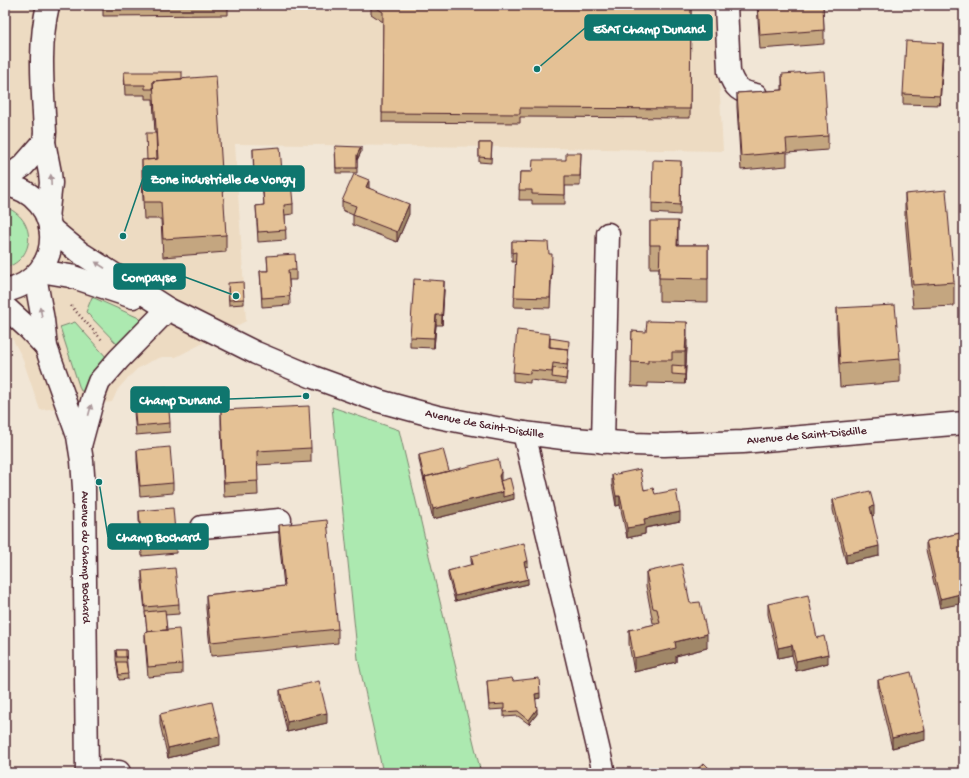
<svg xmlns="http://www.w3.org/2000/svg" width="969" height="778" font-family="'Gochi Hand',sans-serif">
<rect width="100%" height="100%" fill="#f1e6d6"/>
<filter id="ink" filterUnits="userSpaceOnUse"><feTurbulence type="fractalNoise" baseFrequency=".025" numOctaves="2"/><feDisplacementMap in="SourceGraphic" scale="8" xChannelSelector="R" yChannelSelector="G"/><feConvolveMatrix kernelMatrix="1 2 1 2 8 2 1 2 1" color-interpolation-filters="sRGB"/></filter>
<g filter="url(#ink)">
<path fill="#eddbc2" d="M5,5h710l8,146 -229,-4 -259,-3 11,177 -70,36h-14l-13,5 -12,7 -10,10 -9,10 -6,13 -72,8 -18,-53 -9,-17 -8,-8z"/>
<path fill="#ace9b0" stroke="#7b846e" d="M5,207c31,11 32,51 0,61z
M92,297l47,21 2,2v2l-22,24 -33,-34z
M75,322l32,36 -21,33h-5l-1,-2 -20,-62z
M332,407l67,23 82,343h-98l-25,-114z"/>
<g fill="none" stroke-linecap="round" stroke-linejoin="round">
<defs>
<g id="minor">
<path d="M726,5l3,67c5,16 11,20 27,23"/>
<path d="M5,179l18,-13 21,-24"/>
<path d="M5,185c61,10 62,93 0,106"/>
<path d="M47,218l4,-35 -1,-10 -6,-31 1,-10c-2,-42 -7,-85 3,-127"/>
<path id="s1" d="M50,228l29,24 89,57 88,44 57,24 66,24 59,16 30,6 56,10 39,5 71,6 30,1 79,-3 221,-19"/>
<path d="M40,271l30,5 63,21"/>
<path id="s2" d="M35,276l8,44 3,27 32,89 4,25 2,27 3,285"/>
<path d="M5,307l23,21 18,19"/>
<path d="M524,433l80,340"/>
<path d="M603,442l5,-208"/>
<path d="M80,446l13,-48 6,-16 20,-23 49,-50"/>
<path d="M202,527l78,-7"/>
<path d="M87,772h32v1"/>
</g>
</defs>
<use href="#minor" stroke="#4a1f2b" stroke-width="25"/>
<path stroke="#4a1f2b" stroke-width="2.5" stroke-dasharray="1 3" stroke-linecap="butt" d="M71,306l32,35"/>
<use href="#minor" stroke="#f6f6f2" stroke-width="22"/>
</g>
<path fill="#c4a680" stroke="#4a1f2b" d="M103,5h125v10l-125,1z
M371,5h320l-1,113 -170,-1v6l-138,-1 1,-100 -12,-8z
M757,5h66l1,25v14l-64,5z
M943,53l-3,52 -37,-1v-10z
M124,72l58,7 44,156v17l-63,5 -2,-38h-17l-2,-41v-18h5l8,-27 -2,-34h-8v-4h-20z
M782,74l46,62v14l-41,3v13l-46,4 -4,-63v-14l45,-3z
M479,143h13l-1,20 -12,-1z
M335,146l26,6 -4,8v13h-21z
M253,149l29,23 11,32v10l-8,1 1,25 -28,2 -2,-36 8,-1 -2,-21 -8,1z
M581,153l-1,33h-15v18h-33v-4h-13l1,-28h12l34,-12z
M681,161l-1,54 -28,-2v-10z
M369,188l40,26 -12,28 -44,-17v-10l-11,-5v-9z
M905,194l49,88v24l-41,2 -8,-91z
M650,221l28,24h30v57l-49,-1v-33h-9z
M512,241l37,13 3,10 -2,44 -36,-1 2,-45h-4z
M267,256l29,14v10h-7l1,25 -28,2 -2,-36h8z
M228,288l16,11v5l-15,1z
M444,290l-2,35h-6l-2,23 -24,-1v-10z
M837,308l63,51v23l-60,5 -3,-55z
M632,331l55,15 -2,38 -37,-1v4l-17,-1z
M550,338l19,8 -3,38 -36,-4v3l-17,-2v-9z
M133,390l37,33v9l-34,3 -3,-35z
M221,410l90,38v14l-54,3 1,30 -34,2 -3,-73z
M137,450l36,33v10l-33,3 -3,-36z
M419,455l30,16 52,10 13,18 -81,20 -14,-59z
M612,475l43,19 25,27 -35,7v6l-18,4 -7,-33 -4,1 -4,-22z
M833,500l41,15 -2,1 7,40 -33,7 -13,-53z
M139,511l37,32v10l-34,3 -3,-36z
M279,525l59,104v14l-127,13 -5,-47v-14l78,-9 -5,-47z
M960,533l-20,75 -14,-58v-9z
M471,556l57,10h-3l3,18 -73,17 -7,-25v-5l24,-6 -1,-4z
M142,571l37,33v10l-14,1 2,15 15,34v10l-34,3 -3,-36v-9l2,-1 -5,-50z
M646,572l44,31 17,45 -31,8v6l-42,10 -5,-28v-14l28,-6v-1h-4l-7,-37z
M768,604l49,34 11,25 -32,8 -4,-16 -14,3 -10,-44z
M116,650h10l2,29 -9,1 -3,-20z
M878,680l47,60 -33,8 -14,-58z
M487,681l53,17 -5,1 2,15 -8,10 -11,-8 -14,1v-8l-15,1z
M280,690l47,33 -40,9 -7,-32z
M160,714l60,31 -52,13 -8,-34z"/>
<path fill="#a08768" stroke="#4a1f2b" d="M943,43v10l-3,52v-9z
M361,147v5l-4,8v-5z
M369,180v10l-3,-3z
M409,204v10l-12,28v-10z
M678,221v23l-1,24v-23z
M444,281v9l-2,35v-10z
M436,315v10l-2,23v-10z
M687,322v24l-2,38v-32z
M501,472v10l-2,3v-9z
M503,492l11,2v5l-81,20v-10z
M616,496h4v9l-4,1z
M874,506v9l-4,2v-10z
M680,512v9l-35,7v6l-18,4v-10l17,-9z
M879,546v10l-33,7v-9z
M528,561v5l-4,1v-5z
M528,579v5l-73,17v-5z
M964,593v10l-24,5v-9z
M707,634v14l-31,8v6l-42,10v-14l41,-16z
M792,645v10l-14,3v-10z
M828,654v9l-32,8v-10z
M540,693v5l-5,1v-5z
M537,709v5l-8,10v-4z
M327,713v10l-40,9v-10z
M925,730v10l-33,8v-10z
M220,736v9l-52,13v-10z"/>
<path fill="#e4c195" stroke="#4a1f2b" d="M372,5h319l-1,104 -170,-1v6l-138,-1 1,-101z
M758,5h65l1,25 -64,5z
M906,41l37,2 -3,53 -37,-2z
M824,71l4,65 -42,3 1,13 -46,4 -4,-63 46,-3 -1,-16z
M124,72h58v7l-29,2v8h-8v-4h-20z
M216,76l10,159 -63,4 -2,-37h-17l-2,-42 16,-1 -5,-78z
M146,133h10l1,26 -10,1z
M479,143h13l-1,15 -12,-1z
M335,146l26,1 -4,8v13h-21z
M280,147l2,25h8l3,32 -9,1 2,25 -28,2 -2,-26 8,-1 -2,-30h-8l-1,-26z
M566,153h15l-1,23h-15v19l-33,-1v-4h-13l1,-18h12l1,-12h33z
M653,160l28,1 -1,44 -28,-2z
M354,174l15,6 -3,7 43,17 -12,28 -44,-17 3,-9 -14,-5z
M946,190l8,92 -41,3 -8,-91z
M650,221h28l-1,24h31v34l-49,-1 1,-33h-10z
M512,241l36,1 1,12h3l-2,44 -36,-1 2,-45 -4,1z
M295,254l1,16h-8l2,26 -28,2 -2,-27h8l-1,-15z
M414,279l30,2 -2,34h-6l-2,23 -24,-1z
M243,282l1,17 -15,1 -1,-17z
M895,305l5,54 -60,5 -3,-56z
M647,321l40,1 -2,30h-13v8h-24v3l-17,-1 1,-31 14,1z
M517,330l33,4 -1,13 19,2 -1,16 -14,-2 -1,9 -22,-2v4l-17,-2z
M550,338l19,3 -1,12v-4l-18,-2z
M672,365l13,1v9l-13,-1z
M553,368l14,2 -1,9 -14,-2z
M167,387l3,36 -34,3 -3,-36z
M309,406l2,42 -54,3 1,30 -34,2 -3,-73z
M170,447l3,36 -33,3 -3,-36z
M443,449l6,22 -24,6v5l-6,-27z
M498,459l3,13 -2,4 4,16 -70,17 -8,-32z
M640,469l4,21 9,-2 2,6 21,-4 4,22 -36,7 1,6 -18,3 -7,-32h-4l-4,-21z
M510,478l4,16 -11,3v-5l-3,-11z
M870,491l4,15 -4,1 9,39 -33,8 -13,-54z
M173,508l3,35 -34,4 -3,-36z
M327,520l11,109 -127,13 -5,-47 79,-9 -6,-61z
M960,533l4,15v16l-1,1 1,5v23l-24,6 -14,-58z
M524,543l4,18 -4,1 4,17 -73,17 -7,-25 25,-7 -2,-8z
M682,564l8,39 10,-1 7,32 -32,8 1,6 -42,10 -5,-28 31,-7 -3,-14 -4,-1 -7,-36z
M175,568l4,36 -34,3 -3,-36z
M808,595l9,43 7,-2 4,18 -32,7 -4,-16 -14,3 -10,-44z
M165,610l2,20 -20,1 -2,-19z
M179,629l3,35 -34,3 -3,-35z
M116,650h10v7h-9z
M117,662h9l2,12 -9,1z
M911,672l14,58 -33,8 -14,-58z
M512,678l1,3 26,-3 1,15 -5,1 2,15 -8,11 -11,-9 -14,1v-8l-15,1 -2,-24z
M319,681l8,32 -40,9 -7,-32z
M212,702l8,34 -52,12 -8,-34z
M704,763l10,10h-21z"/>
<defs><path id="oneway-solid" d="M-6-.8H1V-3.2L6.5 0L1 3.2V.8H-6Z"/></defs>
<g fill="#a99598">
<use href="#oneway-solid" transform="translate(51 180) rotate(-92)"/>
<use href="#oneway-solid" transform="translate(100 265) rotate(-147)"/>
<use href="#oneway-solid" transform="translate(41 312) rotate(-100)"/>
<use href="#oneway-solid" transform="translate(90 410) rotate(-75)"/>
</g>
</g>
<g text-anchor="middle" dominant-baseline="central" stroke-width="3" stroke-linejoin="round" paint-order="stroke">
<g font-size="12" fill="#4a1f2b" stroke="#f6f6f2">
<text stroke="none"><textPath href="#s1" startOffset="482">Avenue de Saint-Disdille</textPath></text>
<text stroke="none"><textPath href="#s1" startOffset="806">Avenue de Saint-Disdille</textPath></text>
<text stroke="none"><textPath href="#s2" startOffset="288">Avenue du Champ Bochard</textPath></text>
</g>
</g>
<path fill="none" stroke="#0f766e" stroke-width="1.5" d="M537 69L585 28M123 236L143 178M236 296L185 277M306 396L229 399M99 482L108 537"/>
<g fill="#0f766e" stroke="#f6f6f2" stroke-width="1.5">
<circle cx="537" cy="69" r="4"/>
<circle cx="123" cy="236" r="4"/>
<circle cx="236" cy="296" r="4"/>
<circle cx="306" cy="396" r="4"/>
<circle cx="99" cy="482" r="4"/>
</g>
<g fill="#0f766e" stroke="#0f766e" stroke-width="1.5">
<rect x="585" y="15" width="127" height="25" rx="4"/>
<rect x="143" y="166" width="161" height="25" rx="4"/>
<rect x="114" y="264" width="71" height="25" rx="4"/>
<rect x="131" y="387" width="98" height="25" rx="4"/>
<rect x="108" y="524" width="100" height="25" rx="4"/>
</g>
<g font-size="13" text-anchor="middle" font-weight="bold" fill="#fff">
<text x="649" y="33">ESAT Champ Dunand</text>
<text x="223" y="183">Zone industrielle de Vongy</text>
<text x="149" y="281">Compayse</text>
<text x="180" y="404">Champ Dunand</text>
<text x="158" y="541">Champ Bochard</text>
</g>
<rect width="969" height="778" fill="none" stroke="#f6f6f2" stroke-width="20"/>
<rect x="10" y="10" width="949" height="758" fill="none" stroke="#4a1f2b" stroke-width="1.5" filter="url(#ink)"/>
</svg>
